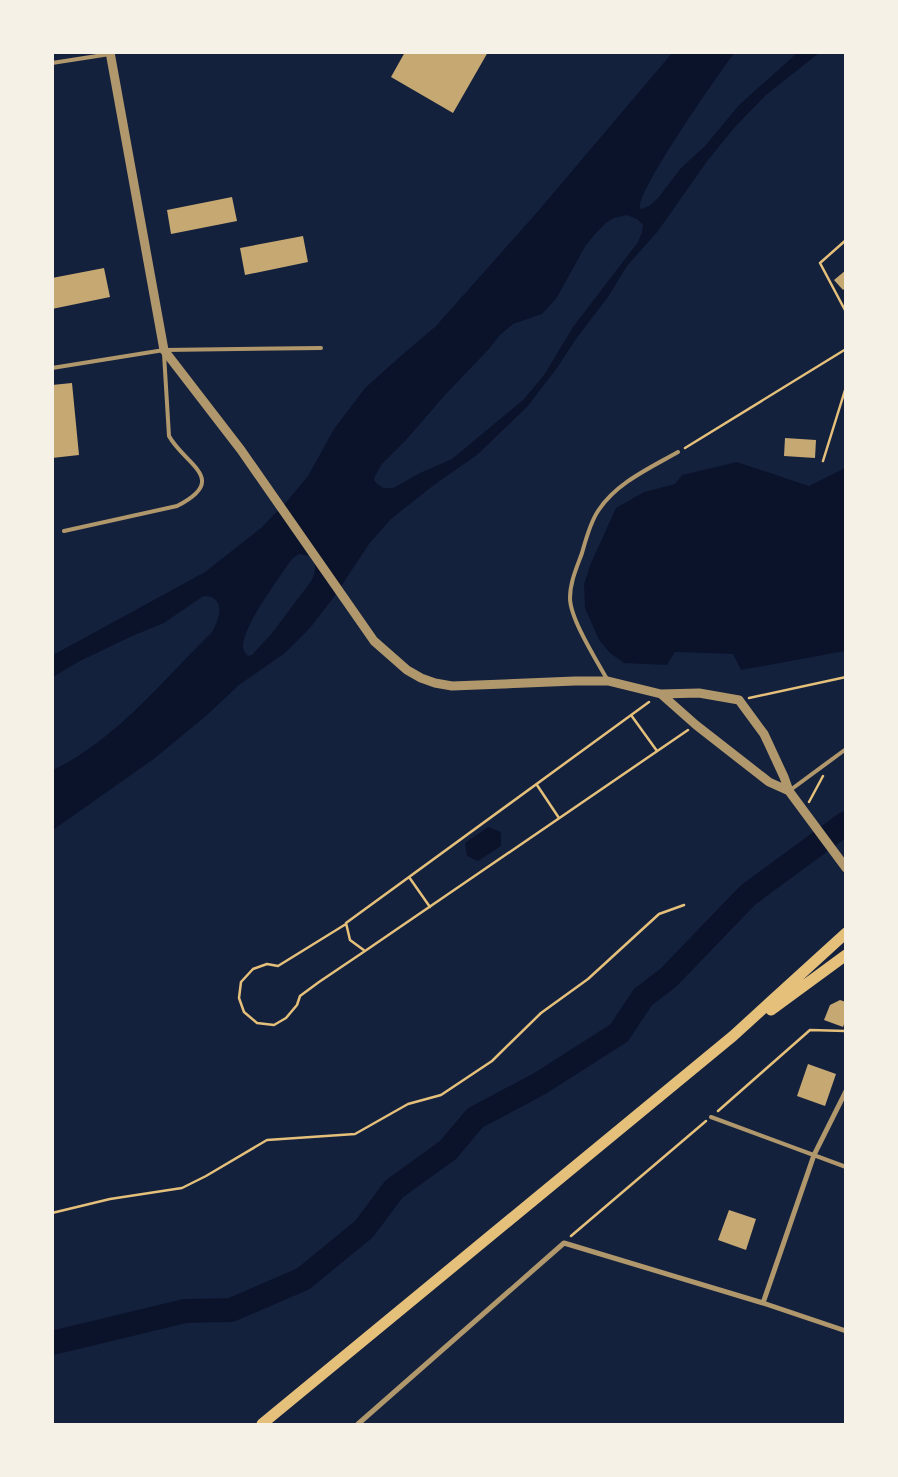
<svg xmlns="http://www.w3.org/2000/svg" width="898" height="1477" font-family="'Source Sans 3',sans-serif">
<rect width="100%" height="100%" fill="#14213d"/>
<path fill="#0b132b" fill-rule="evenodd" d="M672,53h62c-15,21 -97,137 -94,155l2,1 7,-3 9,-8 23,-30 24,-22 34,-41 58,-52h22l-53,42 -31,32 -27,33 -50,71 -31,35 -19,31 -32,42 -19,29 -30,39 -50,48 -43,30 -43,34 -22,25 -35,53 -24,31 -25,25 -46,32 -33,31 -51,42 -102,72v-60c64,-31 109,-89 159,-138 5,-9 13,-27 1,-34 -4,-2 -7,-3 -11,-1l-38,26 -34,14 -50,24 -27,16v-22l152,-83 56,-44 27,-28 20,-24 26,-47 31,-41 38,-34 33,-28 103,-116zM627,215l10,4 6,6 -1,7 -4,10 -65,85 -29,48 -21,25 -71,59 -32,14 -27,15h-9l-7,-4 -3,-4 1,-4 7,-12 24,-24 39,-45 44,-46 10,-13 14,-12 29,-10 14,-15 30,-54 10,-12 11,-11 7,-4zM299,554l11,2c7,10 6,12 2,24l-40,53 -20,22 -4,1c-3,-3 -5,-6 -5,-10 1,-21 32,-62 44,-80l6,-8z
M737,462l72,24 36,-18v183l-104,19 -8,-16 -58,-2 -8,13 -43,-2 -14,-10 -11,-13 -14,-32 -1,-24 7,-21 25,-55 28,-16 31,-8 7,-9z
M488,827l13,5v14l-23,15 -11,-5 -2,-13z"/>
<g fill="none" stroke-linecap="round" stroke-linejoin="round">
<path stroke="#0b132b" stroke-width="24" d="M52,1343l133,-32 46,-1 72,-31 61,-50 30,-40 54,-39 27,-32 64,-34 80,-51 24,-36 25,-19 80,-83 98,-72"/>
</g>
<path fill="#c6a872" d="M405,52h83l-35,61 -62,-36z
M232,197l5,24 -66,13 -4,-24z
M303,236l5,26 -63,13 -5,-27z
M104,268l6,29 -58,12v-31z
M846,270v17l-3,3 -9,-10z
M72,383l7,72 -27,3v-73z
M785,438l31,2 -1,18 -31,-2z
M840,1000l6,2v17l-3,8 -19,-7 6,-15z
M808,1064l28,10 -11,32 -28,-10z
M729,1210l27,9 -10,31 -28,-10z"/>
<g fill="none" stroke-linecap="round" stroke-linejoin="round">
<path stroke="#e5c07b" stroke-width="2.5" d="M846,240l-26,23 26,49
M685,448l161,-99
M823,461l23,-74
M749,698l97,-21
M649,702l-303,221 4,17 15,11 323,-221
M631,715l26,36
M537,785l22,33
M809,802l14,-26
M409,877l21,30
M346,924l-68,42 -11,-2 -14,5 -12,13 -2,16 5,14 13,11 17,2 12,-7 11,-13 3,-9 19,-14 46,-31
M718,1111l92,-81 36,1
M52,1213l58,-14 72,-11 24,-12 61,-36 88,-6 53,-30 33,-9 51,-34 49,-48 47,-34 71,-65 25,-9
M571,1236l135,-115"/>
<path stroke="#b1986c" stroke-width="4" d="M52,63l58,-9
M52,368l112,-18 157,-2
M64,531l113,-25c53,-27 8,-41 -8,-70l-5,-82
M608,681c-11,-20 -38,-62 -38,-83 0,-16 7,-31 12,-45 4,-14 8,-30 16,-42 18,-28 52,-43 80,-59
M789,791l57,-42
M711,1117l135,50"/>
<path stroke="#b1986c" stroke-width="5" d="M763,1303l51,-148 32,-64
M358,1424l206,-181 199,60 83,28"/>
<path stroke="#b1986c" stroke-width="9" d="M110,52l54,298 77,100 133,191 33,29 14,8 14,5 17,3 123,-5h33l53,13 38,-1 40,7 25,34 20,43 5,14 57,77
M661,694l35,31 73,57 20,9"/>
<path stroke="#e5c07b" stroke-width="11" d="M771,1010l75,-55
M262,1424l471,-388 113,-103"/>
</g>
<rect width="898" height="1477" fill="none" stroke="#f6f1e7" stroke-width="108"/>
</svg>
